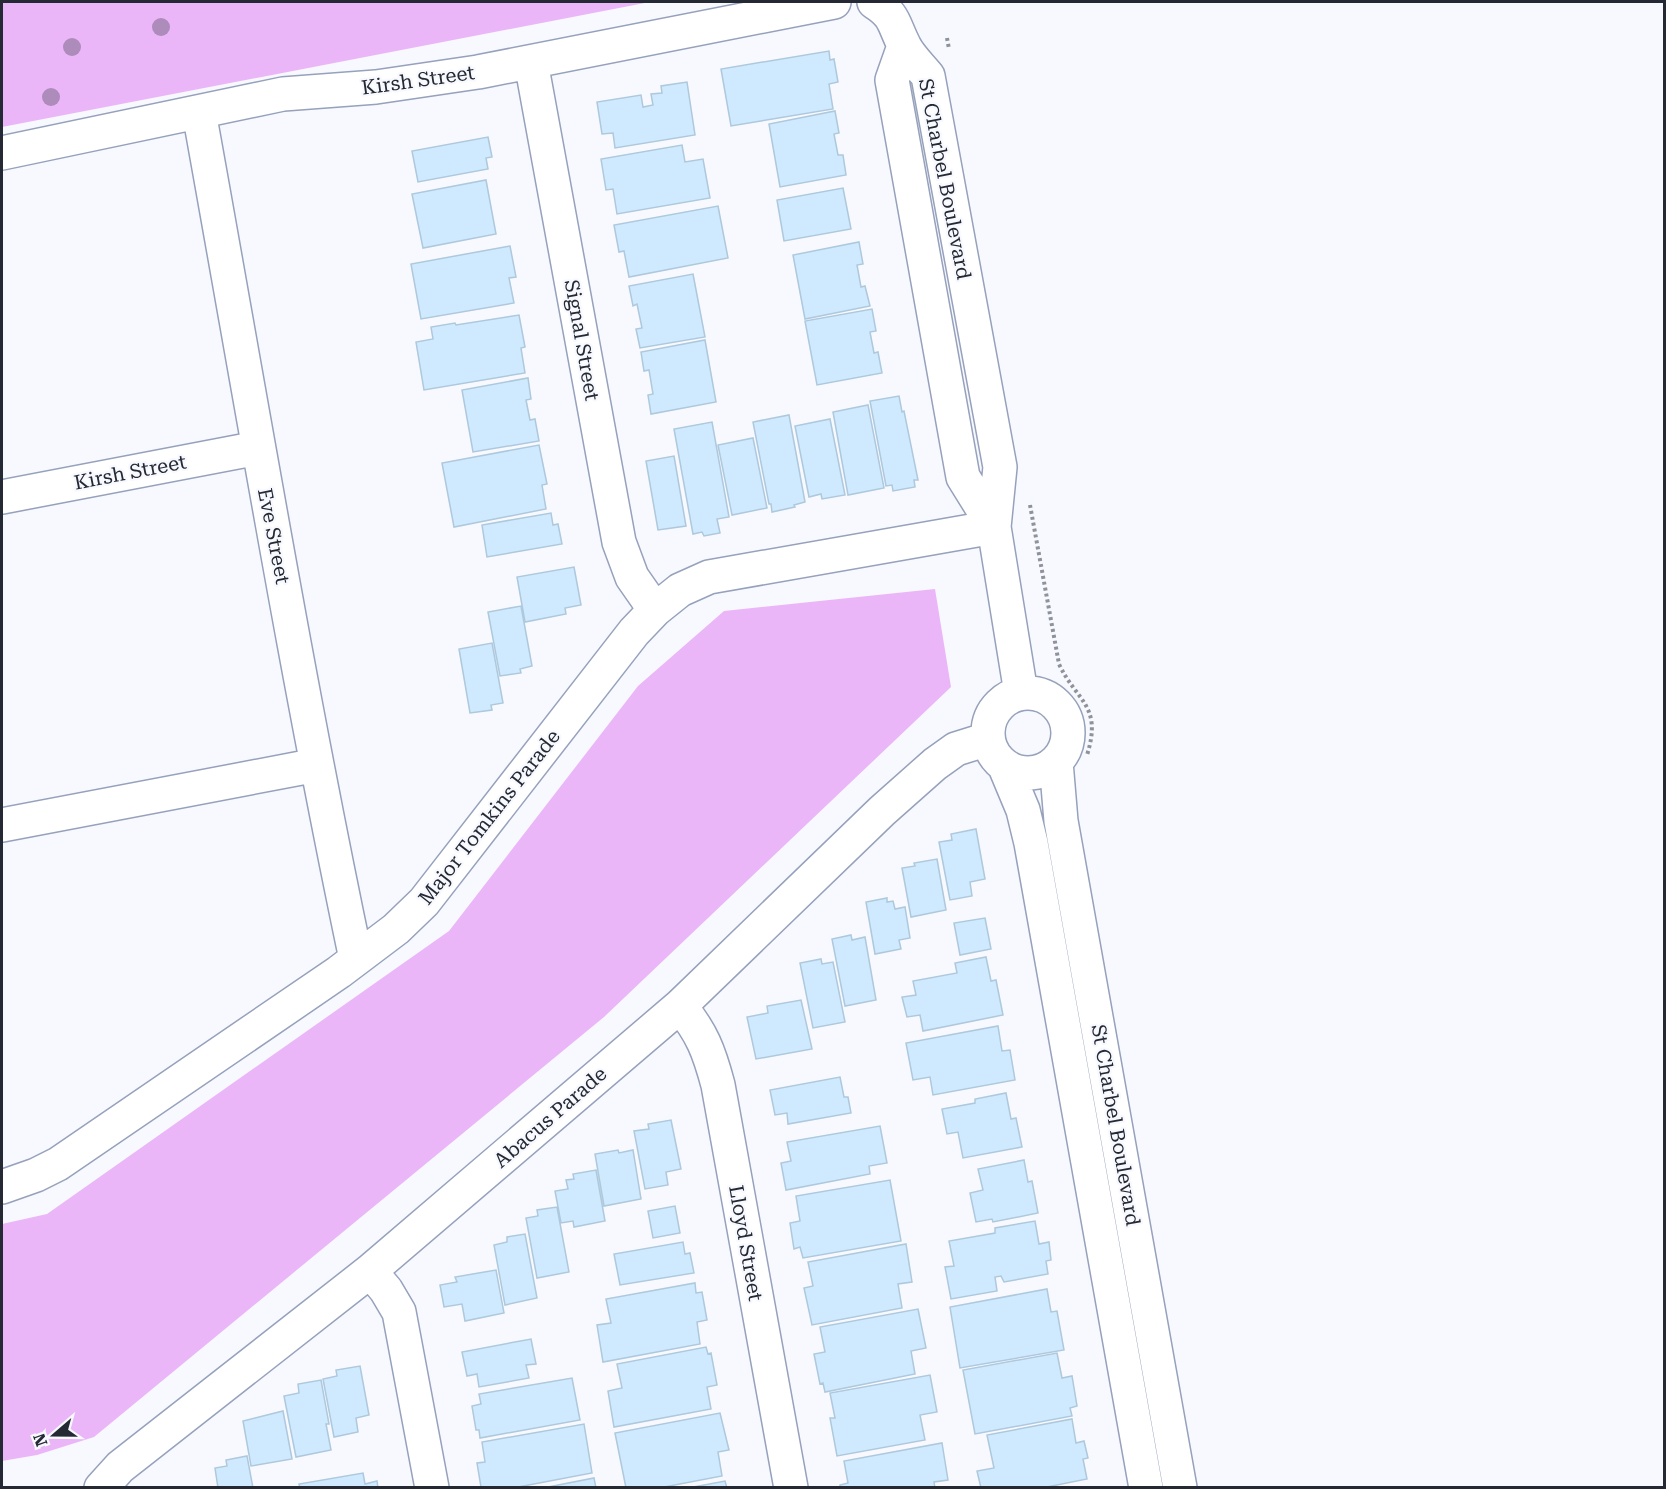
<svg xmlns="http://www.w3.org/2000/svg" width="1666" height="1489" font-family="'Roboto Serif',serif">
<rect width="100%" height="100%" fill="#f7f9ff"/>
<path fill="#eab6f8" d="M2,2h648l-648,125z
M935,589l16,98 -347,330 -510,420 -57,18 -35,6v-237l45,-10 402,-283 189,-245 86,-75z"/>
<path fill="#cfe9fe" stroke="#aec8dc" stroke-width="1.5" d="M829,51l1,9 4,-1 4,23 -9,2 4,25 -102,17 -10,-57z
M687,82l8,53 -80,13 -2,-15 -11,1 -5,-32 44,-7 2,12 10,-2 -2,-11 11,-1 -1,-7z
M835,111l4,22 -5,1 4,21h5l3,20 -66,12 -11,-63z
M488,137l4,20 -6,1 2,11 -70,13 -6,-31z
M682,145l3,17 18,-3 7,39 -93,16 -4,-25 -7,1 -5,-31z
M486,180l10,54 -73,14 -11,-54z
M843,188l8,41 -67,12 -7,-41z
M718,206l10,52 -99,19 -5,-26 -5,1 -5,-27z
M859,242l4,22 -6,1 4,22 4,-1 5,20 -65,13 -12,-64z
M510,246l6,31 -7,1 5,25 -93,16 -10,-55z
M693,274l12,63 -65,11 -4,-19 6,-1 -5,-24 -4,2 -4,-20z
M872,309l4,22 -6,1 4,21 4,-1 4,21 -65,12 -12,-64z
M519,315l6,32 -4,1 4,25 -101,17 -8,-48 17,-3 -2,-12 24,-4 1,2z
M705,340l11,62 -65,12 -3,-19 5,-1 -4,-24 -5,1 -3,-19z
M528,378l3,21 -5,1 4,20 5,-1 4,22 -66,11 -11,-62z
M899,396l3,16 2,-1 14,69h-4l1,7 -22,4 -1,-6 -6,1 -16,-85z
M868,405l16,83 -36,7 -15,-83z
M789,415l16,87 -11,3 1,2 -23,5 -1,-8h-2l-16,-82z
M830,419l15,76 -23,4 -1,-5 -12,3 -14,-71z
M712,422l17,95 -12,2 3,14 -16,3 -2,-4 -9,2 -19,-105z
M753,438l14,70 -35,7 -14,-70z
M539,445l8,39 -5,1 4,24 -92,18 -12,-64z
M674,456l12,70 -28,4 -12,-69z
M551,513l2,12 5,-1 4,20 -75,13 -5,-32z
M574,567l7,38 -16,3 1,6 -41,8 -8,-45z
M521,606l11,60 -12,3 1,4 -21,3 -12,-64z
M492,643l11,60 -12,2 1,5 -22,3 -11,-64z
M976,829l9,50 -15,3 2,14 -22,4 -11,-58 13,-2 -1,-6z
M937,859l9,51 -35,7 -9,-49 13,-2 -1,-3z
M887,898v4l6,-1 2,8 10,-2 5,31 -11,2 2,9 -26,5 -9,-52z
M985,918l6,31 -31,6 -6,-32z
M851,935l1,5 13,-3 11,63 -31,6 -13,-67z
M986,957l5,24 5,-1 7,35 -80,16 -3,-16 -13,2 -5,-20 14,-2 -3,-14 44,-8 -2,-10z
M821,959l1,5 11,-2 12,60 -32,6 -13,-65z
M801,1000l11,49 -56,10 -9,-42 21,-4 -1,-7z
M998,1026l4,25 8,-1 5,30 -82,15 -3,-18 -17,3 -7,-37z
M840,1077l4,20h4l3,16 -63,11 -1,-11 -12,2 -5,-25z
M1006,1093l5,26 5,-1 6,29 -59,11 -5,-26 -11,2 -5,-25 33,-6v-4z
M671,1120l10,49 -15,3 2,13 -23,4 -11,-58 15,-2 -1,-5z
M880,1126l7,37 -18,3 1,8 -84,16 -5,-27 10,-2 -4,-19z
M618,1150l1,3 14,-3 8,49 -37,7 -9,-52z
M1024,1160l4,22 4,-1 6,32 -45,9 -1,-3 -16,3 -6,-29 13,-3 -5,-21z
M596,1170l9,51 -31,6 -1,-6 -12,2 -6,-32 13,-2 -2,-9 8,-1 -1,-5z
M890,1180l11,61 -98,17 -3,-11 -6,2 -4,-26 10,-2 -4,-25z
M675,1206l5,27 -27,5 -5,-27z
M557,1207l12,65 -32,6 -11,-60 12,-2 -1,-6z
M1035,1221l4,23 10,-2 2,18 -5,1 2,13 -44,8 -3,-6 -6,1 2,14 -46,8 -6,-32 9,-1 -5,-25 46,-8v-5z
M525,1234l12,64 -32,7 -11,-60 13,-3v-5z
M683,1242l2,12 5,-1 4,20 -74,12 -6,-31z
M906,1244l6,38 -14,2 4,24 -90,17 -8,-37 9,-2 -5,-24z
M496,1270l8,43 -39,8 -3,-17 -18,3 -4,-22 17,-3 -2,-5z
M695,1283l1,10 6,-1 5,28 -10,2 3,22 -97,18 -6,-37 14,-2 -5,-24z
M1047,1289l4,23 6,-1 7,39 -104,18 -10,-61z
M918,1309l8,39 -15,3 4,23 -90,18 -2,-9 -3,1 -6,-30 11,-2 -5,-25z
M531,1339l5,25 -10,1 3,13 -50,9 -2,-13 -10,2 -5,-24z
M706,1347l2,7 3,-1 6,32 -10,2 4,22 -97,18 -6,-36 14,-3 -5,-24z
M1057,1353l5,25 10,-2 5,30 -7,2 2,8 -97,18 -12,-64z
M360,1366l9,49 -13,3 2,14 -24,5 -11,-58 14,-3 -1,-6z
M930,1375l7,37 -17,3 5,25 -88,16 -7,-38h5l-5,-25z
M572,1378l8,42 -100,18 -1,-8h-3l-4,-24 9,-2 -2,-10z
M321,1380l8,44h-3l5,26 -35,7 -12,-61 15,-3 -1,-9z
M283,1411l9,48 -41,7 -8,-45z
M720,1413l9,37 -11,2 4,24 -63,12h-33l-11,-55z
M1072,1419l4,24 8,-2 4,17 -5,1 4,20 -45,9h-61l-4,-17 17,-3 -7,-33z
M584,1424l8,49 -79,15 -32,-1 -4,-24 8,-1 -3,-20z
M942,1443l6,37 -14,2 1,6h-95v-3l8,-2 -4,-22z
M247,1456l6,32h-35l-3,-20 12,-2 -1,-6z
M363,1473l2,11 12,-3 1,7h-78l-1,-4z
M594,1478l2,10h-53z
M725,1481l2,7h-39z"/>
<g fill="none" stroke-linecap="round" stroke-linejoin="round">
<defs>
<path id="street" d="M874,2c22,14 19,22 30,43 5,11 16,21 24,31l72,391 -6,60 27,166
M904,46l-12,34 71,397 31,50
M531,62l88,480 13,35 23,33
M199,112c51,282 98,566 157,847
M2,153l281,-59 93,-7 102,-15 356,-70
M2,497l256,-49
M988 733a40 40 0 1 1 80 0a40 40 0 1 1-80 0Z
M1056,762l5,59 119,667
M1005,767l18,43 8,33 115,645
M2,825l315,-60
M680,1006c22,27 29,45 38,79l73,403
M2,1187l34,-12 22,-11 281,-192 57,-43 28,-27 210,-270 21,-22 25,-20 29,-13 285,-50
M370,1271l16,19 13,22 33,176
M101,1488l19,-21 250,-196 310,-265 202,-195 53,-47 21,-15 32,-10"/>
</defs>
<use href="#street" stroke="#96a1bb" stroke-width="36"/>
<path stroke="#8f929a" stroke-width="4" stroke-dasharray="3 3" stroke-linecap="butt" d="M947,38l2,11
M1030,505l29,159c17,37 44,41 28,91"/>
<use href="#street" stroke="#fff" stroke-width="33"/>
</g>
<g fill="#ad8bba">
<circle cx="161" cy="27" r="9"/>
<circle cx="72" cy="47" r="9"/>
<circle cx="51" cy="97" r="9"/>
</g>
<g text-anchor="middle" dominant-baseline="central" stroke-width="4.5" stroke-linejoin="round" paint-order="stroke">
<g font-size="20" fill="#252933" stroke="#f7f9ff">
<text transform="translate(418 80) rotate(-8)">Kirsh Street</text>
<text transform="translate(945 179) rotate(79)">St Charbel Boulevard</text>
<text transform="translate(582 340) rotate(80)">Signal Street</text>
<text transform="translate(130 472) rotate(-11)">Kirsh Street</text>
<text transform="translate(274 536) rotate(79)">Eve Street</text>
<text transform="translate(489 817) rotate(-52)">Major Tomkins Parade</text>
<text transform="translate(550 1117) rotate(-41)">Abacus Parade</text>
<text transform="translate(1116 1125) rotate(80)">St Charbel Boulevard</text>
<text transform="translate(746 1243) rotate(80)">Lloyd Street</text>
</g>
</g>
<rect width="1666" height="1489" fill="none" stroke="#252933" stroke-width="6"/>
<g transform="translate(54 1435) rotate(250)" stroke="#f7f9ff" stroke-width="4.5" paint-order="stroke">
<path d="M0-4.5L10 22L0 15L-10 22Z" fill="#252933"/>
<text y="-9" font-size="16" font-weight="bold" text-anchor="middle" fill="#252933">N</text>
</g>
</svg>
